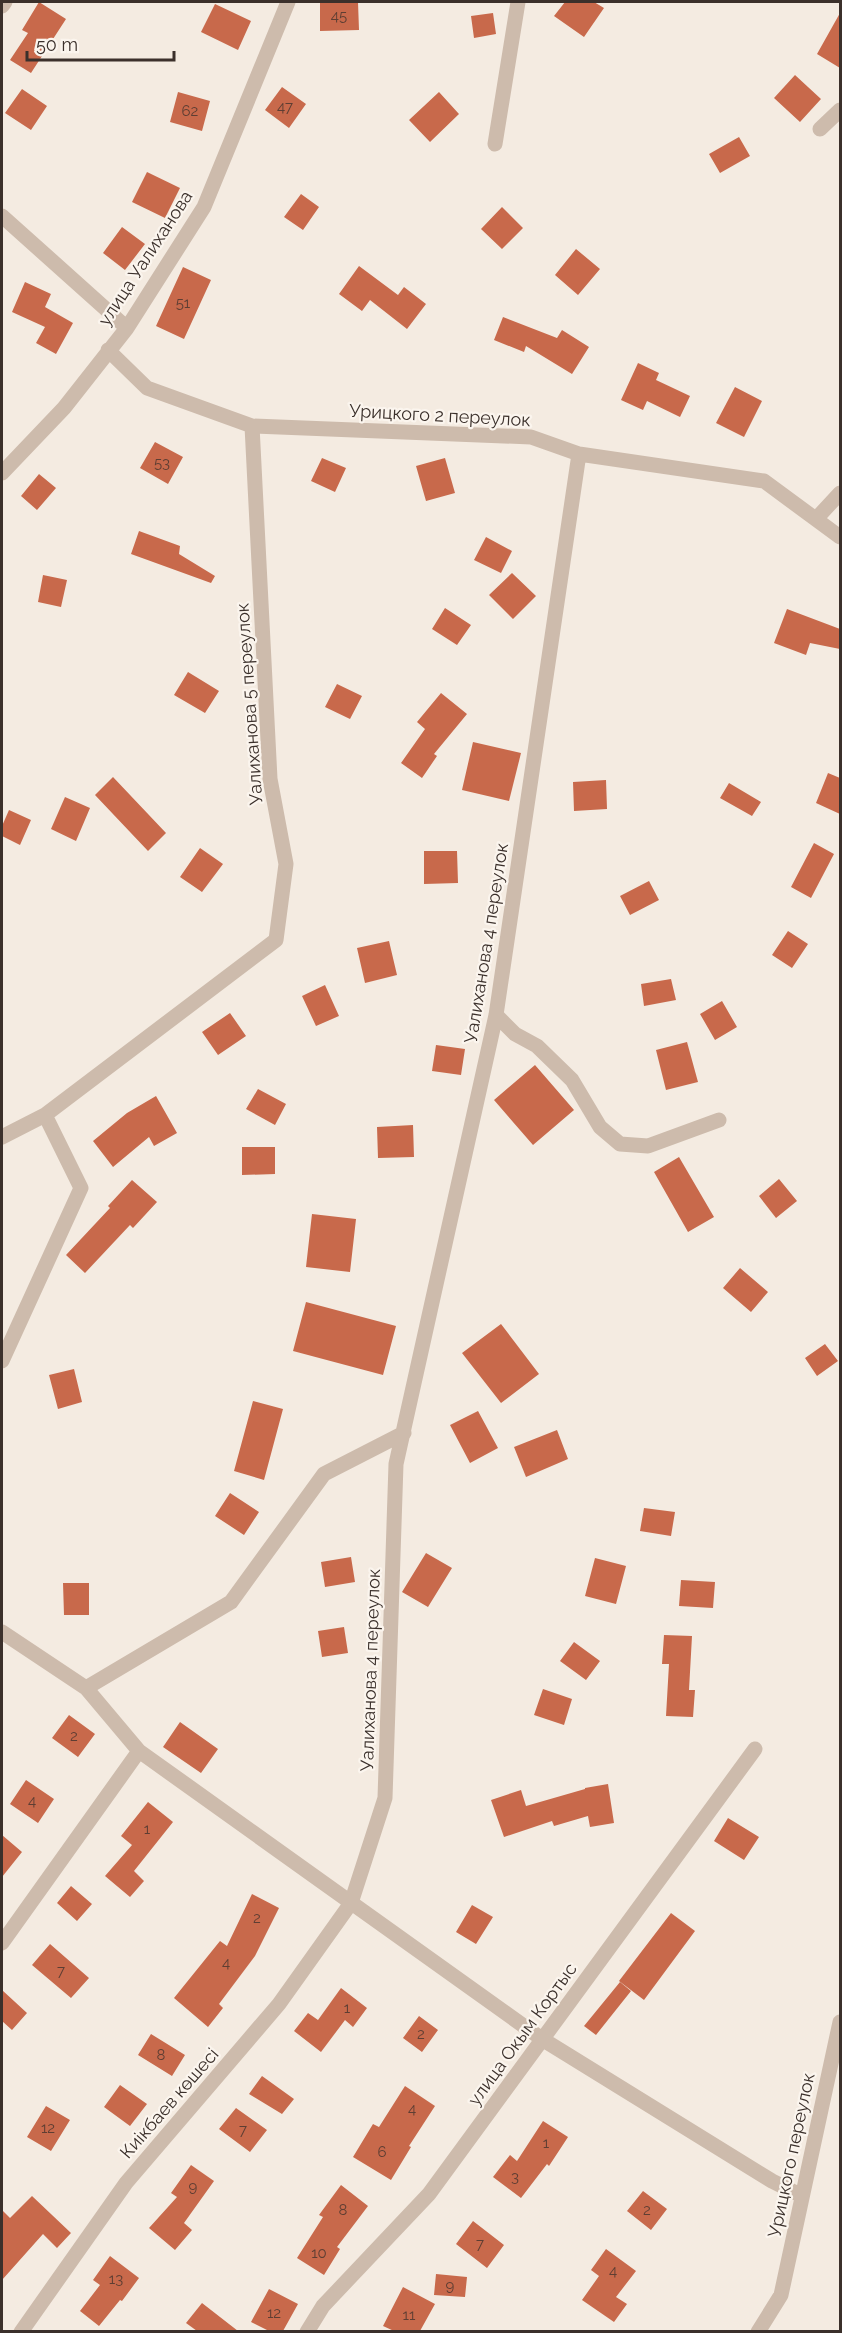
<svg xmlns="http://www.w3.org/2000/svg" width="842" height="2333" font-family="Raleway,sans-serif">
<rect width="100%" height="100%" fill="#f4ebe1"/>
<path fill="#c8694b" d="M39,2l27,17 -35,54 -21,-13 18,-27 -6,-3z
M320,2h38l1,28 -39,1z
M565,2h29l10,6 -20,29 -30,-21z
M215,4l36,17 -13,29 -37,-18z
M493,13l3,21 -22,4 -3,-22z
M840,13v55l-23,-14z
M795,75l26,24 -21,23 -26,-24z
M282,87l24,17 -17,24 -24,-18z
M22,89l25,17 -16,24 -26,-17z
M178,92l32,9 -8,30 -32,-9z
M439,92l20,22 -29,28 -21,-22z
M739,137l11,19 -30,17 -11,-19z
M147,172l33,16 -15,30 -33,-16z
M301,194l18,13 -16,23 -19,-13z
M502,207l21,21 -21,21 -21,-20z
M122,227l23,17 -20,26 -22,-17z
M576,249l24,20 -22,26 -23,-20z
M359,266l39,29 6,-8 22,17 -19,25 -37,-29 -8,11 -23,-17z
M183,267l28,13 -27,59 -28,-13z
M25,282l26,12 -6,13 28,16 -17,31 -20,-11 9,-16 -33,-15z
M503,317l54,21 5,-8 27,17 -17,27 -46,-28 -2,6 -30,-12z
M638,363l21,10 -3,7 34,16 -10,21 -33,-16 -4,9 -22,-10z
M735,387l27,14 -18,36 -28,-14z
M155,442l28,15 -15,27 -28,-16z
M322,458l24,10 -11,24 -24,-11z
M445,458l10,35 -29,8 -10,-35z
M39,474l17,14 -19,22 -16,-14z
M139,531l41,15 -1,8 36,22 -4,7 -80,-29z
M486,537l26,14 -11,22 -27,-13z
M512,573l24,23 -23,23 -24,-24z
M43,575l24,5 -6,27 -23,-5z
M445,608l26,17 -14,20 -25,-16z
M787,609l53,20v20l-30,-6 -4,12 -32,-12z
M188,672l31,19 -14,22 -31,-18z
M337,684l25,12 -12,23 -25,-12z
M441,693l26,21 -33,40 3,2 -15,22 -21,-15 24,-34 -8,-7z
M473,742l48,11 -12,48 -47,-11z
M828,773l12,5v36l-24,-11z
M113,777l53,56 -18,18 -53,-56z
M606,780l1,29 -33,2 -1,-29z
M729,783l32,19 -9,14 -32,-18z
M65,797l25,11 -14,33 -25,-12z
M9,810l22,10 -11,25 -18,-9v-10z
M814,843l20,11 -23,44 -20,-11z
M200,848l23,16 -21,28 -22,-15z
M424,851h33l1,32 -34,1z
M649,881l10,19 -29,15 -10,-19z
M788,931l20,13 -16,24 -20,-13z
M389,941l8,34 -32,8 -8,-35z
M671,979l5,21 -32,6 -3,-22z
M325,985l14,31 -23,10 -14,-30z
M722,1001l15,26 -22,13 -15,-26z
M230,1013l16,23 -28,19 -16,-23z
M687,1042l11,40 -32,8 -10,-40z
M436,1045l29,4 -4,26 -29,-4z
M535,1065l39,45 -41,35 -39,-45z
M258,1089l28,15 -11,21 -29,-16z
M156,1096l21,37 -23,13 -5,-9 -36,30 -20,-26 34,-28z
M413,1125l1,32 -36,1 -1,-31z
M242,1147h33v27l-33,1z
M679,1157l35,60 -26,15 -34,-60z
M779,1179l18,22 -21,17 -17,-22z
M132,1180l25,22 -24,26 -3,-3 -45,48 -19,-18 44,-47 -2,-2z
M312,1214l44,5 -6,53 -44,-5z
M740,1268l28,24 -17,20 -28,-24z
M306,1302l90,24 -13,49 -90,-24z
M501,1324l38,50 -38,29 -39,-50z
M825,1344l13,17 -21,15 -12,-18z
M74,1369l8,33 -24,7 -9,-34z
M253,1401l30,8 -19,71 -30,-9z
M478,1411l20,37 -28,15 -20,-38z
M557,1430l11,29 -42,18 -12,-30z
M230,1493l29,19 -15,23 -29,-19z
M644,1508l31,4 -4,24 -31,-5z
M426,1553l26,15 -24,39 -26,-15z
M351,1557l4,25 -30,5 -4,-25z
M595,1558l31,8 -10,38 -31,-8z
M681,1580l34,2 -2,26 -34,-2z
M63,1583h26v32h-25z
M344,1627l4,26 -26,4 -4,-26z
M664,1635l28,1 -3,54h6l-2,27 -27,-1 3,-52h-7z
M574,1642l26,19 -14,19 -26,-19z
M543,1689l29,10 -8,26 -30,-10z
M69,1715l26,19 -17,23 -26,-19z
M180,1722l38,27 -17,24 -38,-26z
M26,1780l28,19 -16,24 -28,-19z
M608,1784l6,39 -24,4 -2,-11 -34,10 -2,-5 -48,16 -13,-37 30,-10 5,16 59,-17v-1z
M148,1802l25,20 -39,49 10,10 -14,16 -25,-21 27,-31 -11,-9z
M728,1818l31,19 -15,23 -30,-19z
M2,1835l20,17 -20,25z
M71,1886l21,18 -15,17 -20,-18z
M252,1894l27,14 -24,48 -36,48 4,4 -15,19 -34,-29 46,-57 7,5z
M472,1905l21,12 -17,27 -20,-12z
M671,1913l24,18 -51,69 -25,-19z
M50,1944l39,34 -18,20 -39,-33z
M620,1982l11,9 -35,44 -12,-9z
M341,1988l26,20 -14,19 -8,-7 -24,32 -27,-21 14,-18 10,7z
M2,1990l25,23 -15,17 -10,-9z
M419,2016l19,14 -16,22 -19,-14z
M151,2034l34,21 -13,21 -34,-21z
M262,2076l32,23 -12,15 -33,-20z
M120,2085l27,19 -17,22 -26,-19z
M405,2086l30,20 -26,40 2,1 -20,33 -38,-23 20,-33 6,3z
M46,2106l24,14 -19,31 -24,-14z
M236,2108l31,22 -17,22 -31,-23z
M543,2121l25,16 -19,29 -2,-2 -26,34 -28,-21 17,-22 7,6z
M191,2165l23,16 -30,42 8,7 -17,20 -26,-22 28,-31 -6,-4z
M341,2185l27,21 -31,41 3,2 -16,26 -27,-17 26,-41 -4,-2z
M643,2191l24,18 -16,21 -24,-19z
M32,2196l39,37 -14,15 -14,-14 -41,46v-70l8,8z
M473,2221l31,24 -17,23 -31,-24z
M606,2249l30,22 -20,26 11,7 -13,18 -32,-22 17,-24 -8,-6z
M110,2256l29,22 -17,23 -2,-1 -21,26 -19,-15 20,-26 -7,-5z
M436,2274l31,3 -2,20 -31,-2z
M403,2287l32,17 -15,27h-26l-11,-5z
M269,2289l29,15 -15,27h-14l-18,-9z
M202,2303l36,28h-41l-11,-8z"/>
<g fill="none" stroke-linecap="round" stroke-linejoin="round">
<path stroke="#cdbbac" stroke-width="15" d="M2,6l3,-4
M820,129l20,-19
M495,144l23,-142
M2,216l125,112
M108,350l39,38 105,38 279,11 48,17 185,27 76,56
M2,473l62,-65 63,-80 77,-121 84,-205
M816,519l24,-26
M496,1015l19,19 22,12 35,34 28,47 20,17 28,2 71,-26
M2,1137l43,-22 231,-175 10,-76 -16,-85 -18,-353
M2,1361l79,-173 -36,-73
M2,1632l84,56 145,-86 93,-128 80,-41
M86,1688l53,63 403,288 230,142 30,15
M2,1943l137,-192
M21,2332l105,-149 153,-179 72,-101 34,-105 11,-334 100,-449 83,-561
M307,2332l16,-26 106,-112 326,-445
M758,2332l23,-37 59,-273"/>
</g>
<g text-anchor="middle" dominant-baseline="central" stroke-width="4.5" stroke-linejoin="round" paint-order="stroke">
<g font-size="15" fill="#5e3e33">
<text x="339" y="16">45</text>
<text x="285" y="107">47</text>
<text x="190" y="111">62</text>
<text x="183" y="303">51</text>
<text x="162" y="463">53</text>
<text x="74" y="1736">2</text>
<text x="32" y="1801">4</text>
<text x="147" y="1829">1</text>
<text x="257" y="1918">2</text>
<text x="226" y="1963">4</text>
<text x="61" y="1971">7</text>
<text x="347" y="2008">1</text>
<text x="421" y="2034">2</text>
<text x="161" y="2055">8</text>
<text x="412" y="2109">4</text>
<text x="48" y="2128">12</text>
<text x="243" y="2130">7</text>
<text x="546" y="2143">1</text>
<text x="382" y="2152">6</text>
<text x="515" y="2177">3</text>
<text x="193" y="2187">9</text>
<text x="343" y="2210">8</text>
<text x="647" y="2210">2</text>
<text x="480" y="2244">7</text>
<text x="319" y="2253">10</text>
<text x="613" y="2271">4</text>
<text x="116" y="2279">13</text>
<text x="450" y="2286">9</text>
<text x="274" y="2313">12</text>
<text x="409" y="2315">11</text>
</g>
<g font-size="18" fill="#3b302b" stroke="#fbf5ee">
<text transform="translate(145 258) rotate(-57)">улица Уалиханова</text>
<text transform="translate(440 415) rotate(3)">Урицкого 2 переулок</text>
<text transform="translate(249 704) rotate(-94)">Уалиханова 5 переулок</text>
<text transform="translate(486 943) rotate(-81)">Уалиханова 4 переулок</text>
<text transform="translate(370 1670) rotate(-88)">Уалиханова 4 переулок</text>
<text transform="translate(522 2034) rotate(-54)">улица Окым Кортыс</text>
<text transform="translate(169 2103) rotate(-49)">Киікбаев көшесі</text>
<text transform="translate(791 2155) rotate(-78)">Урицкого переулок</text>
</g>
</g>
<rect width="842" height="2333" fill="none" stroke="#3b302b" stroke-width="6"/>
<path d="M27 51v9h147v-9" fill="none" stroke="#3b302b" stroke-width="3"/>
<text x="36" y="51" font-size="18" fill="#3b302b" stroke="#fbf5ee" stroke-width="4.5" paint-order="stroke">50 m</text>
</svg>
